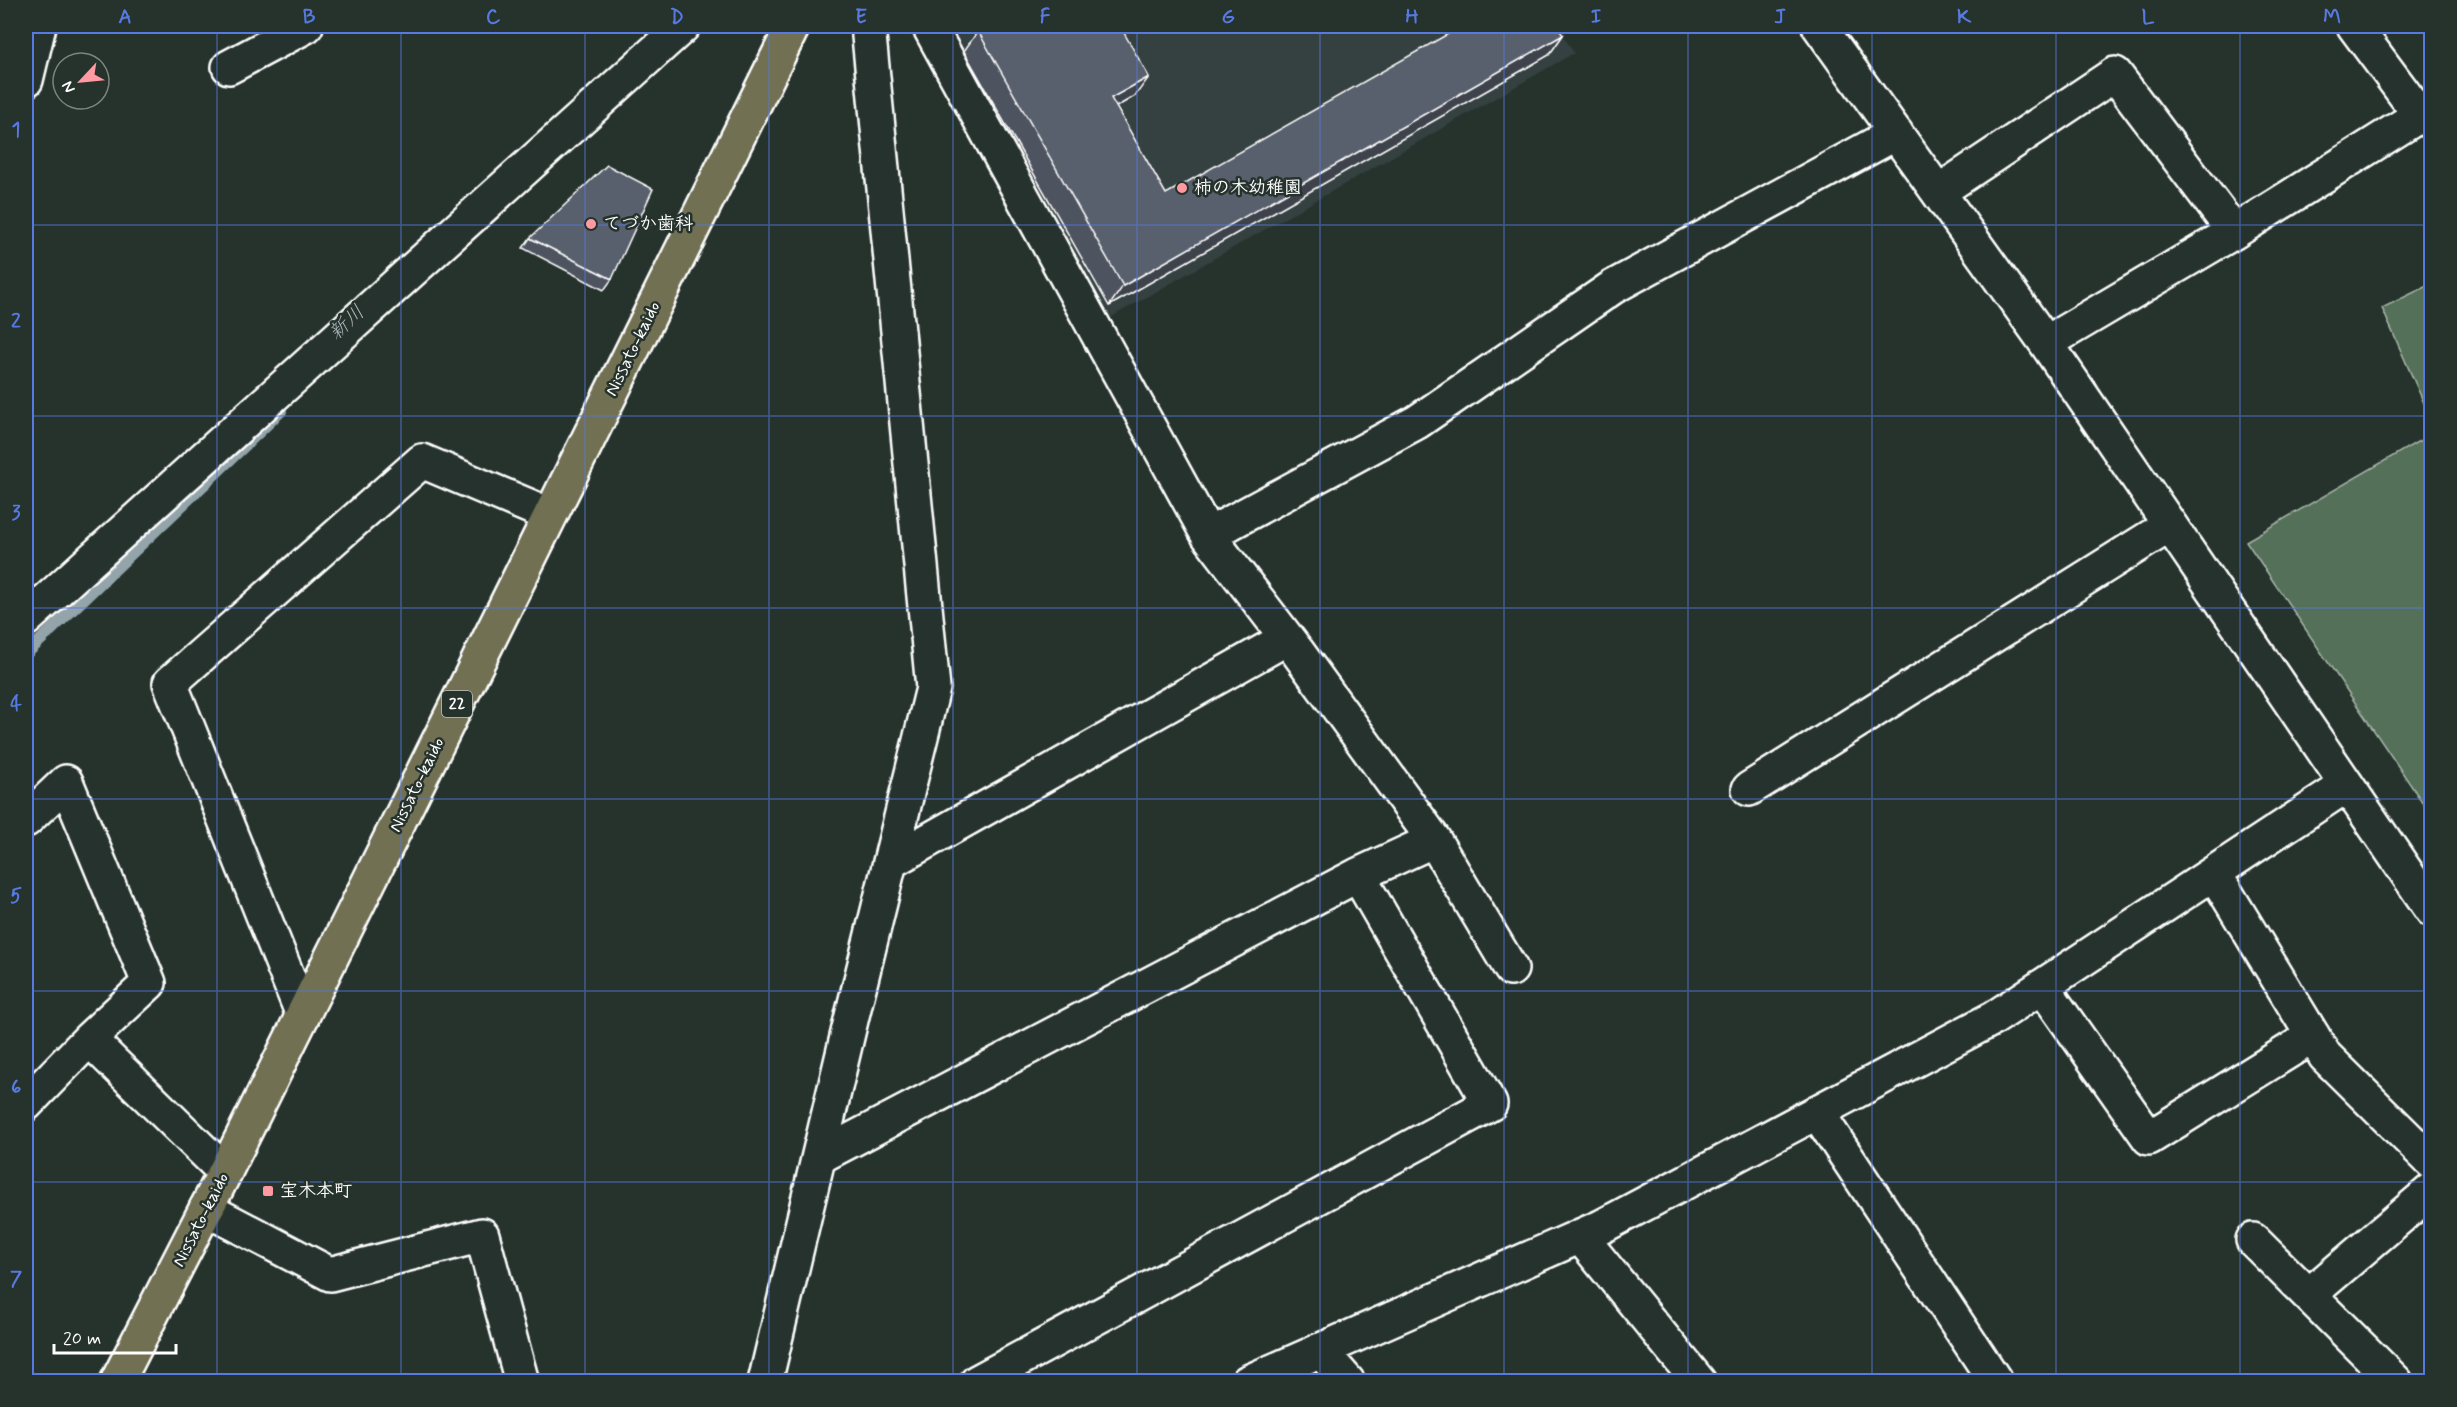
<svg xmlns="http://www.w3.org/2000/svg" width="2457" height="1407" font-family="Mynerve,'Klee One',sans-serif">
<rect width="100%" height="100%" fill="#26332d"/>
<filter id="ink" filterUnits="userSpaceOnUse"><feTurbulence type="fractalNoise" baseFrequency=".0167" numOctaves="2"/><feDisplacementMap in="SourceGraphic" scale="12" xChannelSelector="R" yChannelSelector="G"/><feConvolveMatrix kernelMatrix="1 2 1 2 8 2 1 2 1" color-interpolation-filters="sRGB"/></filter>
<g filter="url(#ink)">
<path fill="#354040" d="M965,26h592l17,27 -473,270 -158,-289z"/>
<path fill="#547058" stroke="#aab8ac" stroke-width="1.5" d="M2431,284v135l-49,-111z
M2431,434v381l-185,-274z"/>
<g fill="none" stroke-linecap="round" stroke-linejoin="round">
<path stroke="#93a4aa" stroke-width="12" d="M26,654l255,-243"/>
<defs>
<path id="minor" d="M929,26l279,509 89,116 137,189 77,129
M1819,26l227,317 386,567
M229,67l77,-41
M26,80l13,-54
M1938,192l177,-118 119,158
M2046,343l188,-111 186,-117 -66,-89
M1208,535l209,-113 196,-135 283,-154
M26,619l657,-593
M1749,789l421,-264
M26,820l40,-38 83,201 -60,56
M890,862l397,-224
M2214,873l111,183 107,106
M2042,986l107,152 164,-102
M303,1015l-133,-332 252,-222 128,54
M26,1104l63,-65 136,133
M1817,1112l179,270
M819,1157l539,-282
M206,1209l124,65 152,-39 40,147
M1580,1236l119,146
M2253,1240l143,142
M2309,1295l123,-105
M1320,1350l28,32
M765,1382l87,-366 81,-328 -65,-662
M977,1382l513,-278 -132,-229 76,-35
M1248,1382l353,-155 393,-209 353,-233"/>
<path id="major" d="M117,1382l108,-210 568,-1146"/>
</defs>
<use href="#minor" stroke="#fff" stroke-width="38"/>
<use href="#major" stroke="#fff" stroke-width="38"/>
<use href="#minor" stroke="#26332d" stroke-width="33"/>
<use href="#major" stroke="#716f52" stroke-width="33"/>
</g>
<path fill="#4d525e" stroke="#fff" stroke-width="1.5" d="M978,31l157,65 -19,11 50,87 397,-159 -14,20 -440,251 -145,-255z
M530,238l82,41 -8,11 -81,-42z"/>
<path fill="#3e424c" stroke="#fff" stroke-width="1.5" d="M1563,35l-14,20 -440,251 14,-20z
M1149,77l-14,19 -38,22 14,-20z"/>
<path fill="#595f6d" stroke="#fff" stroke-width="1.5" d="M987,26h133l29,51 -38,21 55,96 296,-168h95l6,9 -440,251 -145,-255z
M607,165l46,24 -41,90 -82,-41z"/>
</g>
<path fill="none" stroke="#567ae2" stroke-width="1.5" stroke-opacity="0.55" d="M217,26v1356M401,26v1356M585,26v1356M769,26v1356M953,26v1356M1137,26v1356M1320,26v1356M1504,26v1356M1688,26v1356M1872,26v1356M2056,26v1356M2240,26v1356M26,225h2406M26,416h2406M26,608h2406M26,799h2406M26,991h2406M26,1182h2406"/>
<g fill="#ff9aa2" stroke="#26332d" stroke-width="2">
<circle cx="1182" cy="188" r="6"/>
<circle cx="591" cy="224" r="6"/>
<rect x="262" y="1185" width="12" height="12" rx="3"/>
</g>
<g text-anchor="middle" dominant-baseline="central" stroke-width="5" stroke-linejoin="round" paint-order="stroke">
<rect fill="#26332d" stroke="#bec2c0" stroke-width="1.5" x="442" y="691" width="30" height="26" rx="4.5"/>
<g font-size="16" font-weight="bold" fill="#fff">
<text x="457" y="704">22</text>
</g>
<g font-size="18" font-weight="bold" fill="#fff" stroke="#26332d" text-anchor="start">
<text x="1194" y="188">柿の木幼稚園</text>
<text x="603" y="224">てづか歯科</text>
<text x="280" y="1191">宝木本町</text>
</g>
<g font-size="18" fill="#fff" stroke="#26332d">
<text transform="translate(633 349) rotate(-64)">Nissato-kaido</text>
<text transform="translate(417 785) rotate(-64)">Nissato-kaido</text>
<text transform="translate(201 1220) rotate(-63)">Nissato-kaido</text>
</g>
<g font-size="20" font-style="italic" fill="#aebbbf" stroke="#26332d">
<text transform="translate(347 323) rotate(-43)">新川</text>
</g>
</g>
<rect width="2457" height="1407" fill="none" stroke="#26332d" stroke-width="66"/>
<g transform="translate(81 81) rotate(244)"><circle r="28" fill="#26332d" stroke="#7d8581" stroke-width="1.5"/>
<path d="M0-4.5L10 22L0 15L-10 22Z" fill="#ff9aa2"/>
<text y="-9" font-size="16" font-weight="bold" text-anchor="middle" fill="#ffffff">N</text>
</g>
<path d="M54 1344v9h122v-9" fill="none" stroke="#ffffff" stroke-width="3"/>
<text x="63" y="1344" font-size="18" fill="#ffffff" stroke="#26332d" stroke-width="4.5" paint-order="stroke">20 m</text>
<rect x="33" y="33" width="2391" height="1341" fill="none" stroke="#567ae2" stroke-width="2"/>
<g font-size="20" text-anchor="middle" font-weight="bold" fill="#567ae2">
<text x="125" y="23">A</text>
<text x="309" y="23">B</text>
<text x="493" y="23">C</text>
<text x="677" y="23">D</text>
<text x="861" y="23">E</text>
<text x="1045" y="23">F</text>
<text x="1228" y="23">G</text>
<text x="1412" y="23">H</text>
<text x="1596" y="23">I</text>
<text x="1780" y="23">J</text>
<text x="1964" y="23">K</text>
<text x="2148" y="23">L</text>
<text x="2332" y="23">M</text>
<text x="16" y="136">1</text>
<text x="16" y="327">2</text>
<text x="16" y="519">3</text>
<text x="16" y="710">4</text>
<text x="16" y="902">5</text>
<text x="16" y="1093">6</text>
<text x="16" y="1285">7</text>
</g>
</svg>
